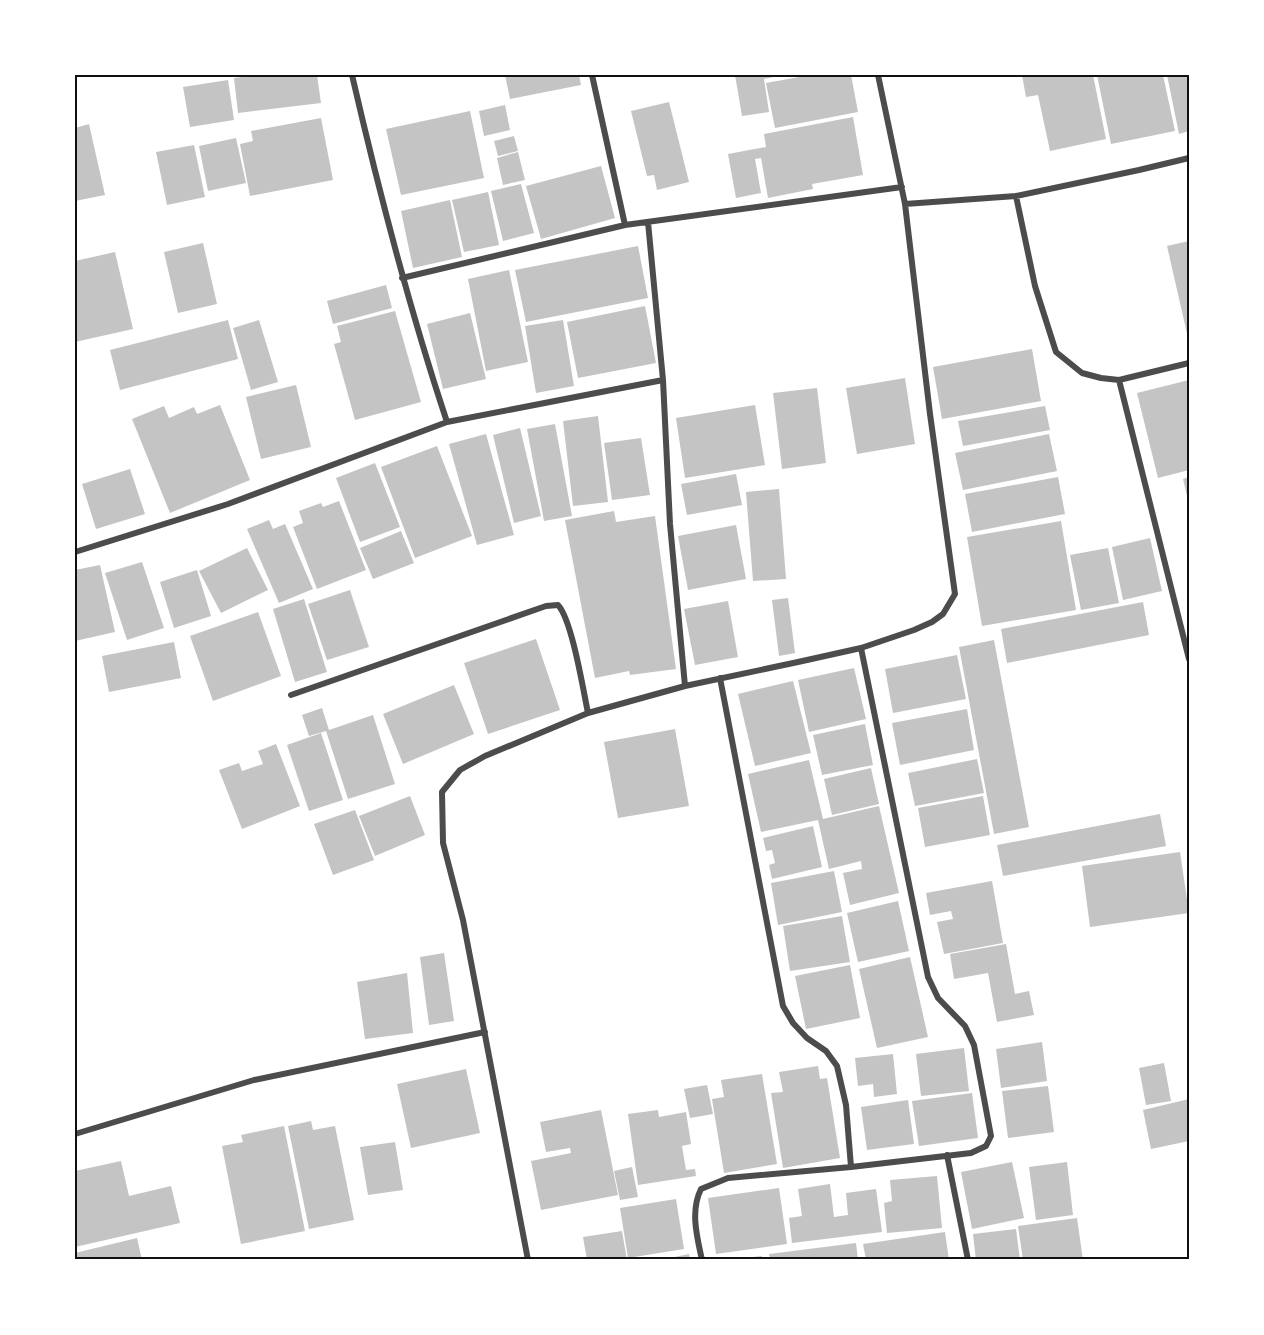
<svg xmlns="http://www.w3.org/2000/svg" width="1264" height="1335" font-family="'PT Serif',serif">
<rect width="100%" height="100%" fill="#fff"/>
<path fill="#c4c4c4" d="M257,75h60l4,28 -83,10 -4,-35z
M505,75h74l2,10 -71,14z
M735,75h43v1l-14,3 5,33 -27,4z
M810,75h41l7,37 -83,16 -9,-45z
M1022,75h71l13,64 -56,12 -12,-56 -12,2z
M1097,75h66l12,56 -64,13z
M1167,75h22v56l-10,3z
M228,80l6,40 -44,7 -7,-40z
M669,102l20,80 -32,8 -3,-15 -7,1 -16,-65z
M505,105l5,25 -26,6 -5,-25z
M470,111l14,67 -83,17 -15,-66z
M853,117l10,58 -51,9 1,5 -45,9 -7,-40 -6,1 6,34 -25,5 -8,-44 38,-7 -2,-13z
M321,118l12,62 -83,16 -10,-52 13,-3 -2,-10z
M89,124l16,71 -30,6v-73z
M514,136l4,15 -20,5 -4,-15z
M236,138l10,45 -38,8 -9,-45z
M194,145l11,52 -38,8 -11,-53z
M518,152l7,28 -22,5 -6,-27z
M601,166l14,52 -74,21 -15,-53z
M521,184l13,49 -31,8 -12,-50z
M488,192l11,53 -35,7 -12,-52z
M450,200l12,57 -49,11 -12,-57z
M1189,241v97h-1l-21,-92z
M203,243l14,61 -39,9 -14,-61z
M638,246l10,52 -122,24 -11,-52z
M115,252l18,77 -58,13v-81z
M509,270l19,92 -42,9 -18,-92z
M386,285l6,23 -59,16 -6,-23z
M645,306l11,57 -78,15 -11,-56z
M395,311l26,91 -66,18 -21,-76 7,-2 -4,-16z
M470,313l16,66 -43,10 -16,-65z
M228,320l10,39 -118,31 -10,-40z
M259,320l19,62 -27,8 -18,-62z
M563,320l11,66 -38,7 -11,-67z
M1032,349l9,52 -99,18 -9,-52z
M905,378l10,66 -58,10 -11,-66z
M1189,380v90l-31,8 -21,-85z
M296,385l15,62 -50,12 -15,-62z
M817,388l9,75 -44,6 -9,-76z
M220,405l30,75 -80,33 -38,-94 32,-13 5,12 25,-11 3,7z
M755,405l10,60 -80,13 -9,-60z
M1045,406l5,24 -87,16 -5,-25z
M598,416l10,86 -35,4 -10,-85z
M555,424l17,92 -28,5 -17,-92z
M520,428l21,88 -27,7 -21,-88z
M486,434l28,101 -37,10 -28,-101z
M1049,434l8,37 -94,19 -8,-37z
M641,438l9,57 -38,5 -8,-57z
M437,446l35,90 -57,22 -34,-91z
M375,463l25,64 -40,15 -24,-64z
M130,469l15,45 -49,15 -14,-45z
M736,474l6,31 -55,10 -6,-31z
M1058,477l7,37 -93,18 -7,-38z
M1189,477v23h-1l-5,-21z
M779,489l7,90 -33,2 -7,-89z
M339,501l27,69 -49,19 -24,-62 10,-4 -4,-12 22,-8 2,4z
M614,511l2,11 39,-6 21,153 -46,6 -1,-4 -34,7 -30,-158z
M269,520l4,9 12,-5 28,65 -34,14 -32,-74z
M1061,521l15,89 -94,16 -15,-89z
M736,525l10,54 -58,11 -10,-54z
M401,531l13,32 -41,16 -13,-31z
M1150,538l12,53 -39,9 -11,-53z
M247,548l21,42 -47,23 -22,-42z
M1108,548l11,55 -38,7 -11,-55z
M142,562l22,66 -37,12 -22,-67z
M100,565l15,67 -40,9v-71z
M197,570l14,46 -37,12 -14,-46z
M350,590l19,57 -42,13 -19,-56z
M788,598l7,55 -16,3 -7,-56z
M304,599l23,73 -32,10 -22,-73z
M728,601l10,56 -43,8 -11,-56z
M1143,602l6,33 -142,28 -6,-34z
M258,612l23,64 -68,25 -23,-65z
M536,639l24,71 -72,24 -24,-71z
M994,640l35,187 -35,7 -35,-187z
M174,642l7,36 -72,14 -7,-36z
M957,655l9,44 -73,14 -8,-44z
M854,668l12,51 -57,13 -11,-52z
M793,681l18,72 -56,13 -17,-72z
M454,685l20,49 -71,30 -20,-50z
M322,708l7,22 44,-15 22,69 -47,15 -22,-68 -17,5 -7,-21z
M967,709l7,41 -74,15 -8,-42z
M865,724l8,41 -51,10 -9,-40z
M675,729l14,77 -71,12 -14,-76z
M321,733l22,67 -34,11 -22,-66z
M276,744l24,62 -58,23 -23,-59 20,-7 3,8 21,-7 -5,-13z
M977,759l7,34 -69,13 -7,-33z
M809,760l14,59 56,-13 20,87 -49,12 -7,-32 19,-4 -1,-8 -32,8 -11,-49 -57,12 -13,-58z
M871,768l8,36 -47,11 -8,-36z
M410,796l15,39 -50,21 -16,-40z
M983,796l7,39 -65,12 -7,-39z
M355,810l19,50 -41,15 -19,-51z
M1160,814l6,32 -163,30 -6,-31z
M813,826l9,41 -50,12 -3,-14 6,-2 -3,-13 -6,1 -3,-13z
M1180,852l9,61 -99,14 -8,-61z
M834,871l8,41 -64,13 -7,-42z
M992,881l11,62 -59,11 -7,-32 16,-3 -2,-8 -21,4 -4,-22z
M898,901l11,50 -51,11 -11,-49z
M842,916l8,46 -60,9 -7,-45z
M1006,944l9,50 14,-3 5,24 -37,7 -9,-49 -34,6 -4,-25z
M444,953l10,68 -25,4 -9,-68z
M910,957l18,80 -51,11 -18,-79z
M850,965l10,53 -54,11 -11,-53z
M407,973l6,60 -48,6 -8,-57z
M1042,1042l5,39 -46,7 -5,-39z
M964,1048l5,43 -48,5 -5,-42z
M893,1054l4,40 -23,3 -1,-13 -15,2 -3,-28z
M1164,1063l7,38 -25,4 -7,-37z
M818,1066l2,13 7,-1 13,80 -57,10 -12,-75 12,-1 -4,-20z
M466,1069l14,64 -69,15 -14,-64z
M762,1074l15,90 -53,9 -12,-74 12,-2 -3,-17z
M707,1085l6,29 -23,4 -6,-29z
M1048,1086l6,46 -46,6 -6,-47z
M972,1093l6,45 -59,8 -7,-45z
M1189,1099v42l-38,8 -8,-39z
M908,1100l6,44 -47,6 -6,-43z
M601,1110l17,85 -77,15 -10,-49 40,-8 -1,-5 -24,4 -6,-30z
M658,1110l1,7 27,-5 5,32 -9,2 4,24 9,-1 1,7 -58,9 -10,-71z
M311,1121l2,9 22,-4 19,94 -45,9 -21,-103z
M284,1126l21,105 -64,13 -19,-98 21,-4 -2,-7z
M395,1142l8,48 -35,5 -8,-48z
M121,1161l8,35 42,-10 9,37 -105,24v-76z
M1012,1162l12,56 -52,11 -11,-57z
M1067,1162l6,53 -37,5 -7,-53z
M632,1167l6,30 -18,3 -6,-29z
M937,1176l5,52 -55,5 -3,-30 8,-2 -2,-21z
M830,1184l4,33 14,-2 -2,-22 30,-4 6,43 -90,11 -3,-25 13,-2 -4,-27z
M779,1188l8,56 -71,10 -8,-56z
M676,1199l8,50 -56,9 -8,-50z
M1077,1218l6,42h-60l-5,-34z
M1016,1229l4,31h-44l-3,-26z
M622,1231l5,29h-40l-4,-23z
M945,1232l4,28h-83l-3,-16z
M137,1238l5,22h-67v-7z
M856,1243l2,17h-88l-1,-6z
M689,1254l1,6h-25v-1z
M762,1256v4h-19v-2z"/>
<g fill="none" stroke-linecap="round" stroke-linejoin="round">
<path stroke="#4c4c4c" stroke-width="6" d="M592,75l33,150
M1016,196l19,90 21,66 26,21 19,5 18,2 70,279
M905,204l111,-8 123,-26 50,-12
M648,222l15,158 7,144 15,162
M402,278l223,-53 277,-38
M1119,380l70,-17
M447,422l216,-42
M75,552l153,-48 219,-82c-38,-114 -68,-230 -95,-347
M720,678l63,328 10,17 14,15 19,13 11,15 9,39 5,62
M291,695l255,-89 12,-1c14,15 25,84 30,108
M75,1134l179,-54 231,-48
M947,1155l21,105
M528,1260l-65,-340 -20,-77 -1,-51 18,-22 25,-14 103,-43 97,-27 113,-24 63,-14 53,-18 18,-8 11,-8 12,-20 -25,-180 -25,-210 -27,-129
M702,1260c-5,-23 -12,-49 -1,-71l27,-11 123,-11 120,-14 15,-7 5,-10 -17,-91 -9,-19 -27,-28 -10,-21 -67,-329"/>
</g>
<rect width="1264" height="1335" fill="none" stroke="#ffffff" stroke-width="153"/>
<rect x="76" y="76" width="1112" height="1182" fill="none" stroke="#111" stroke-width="2"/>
</svg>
